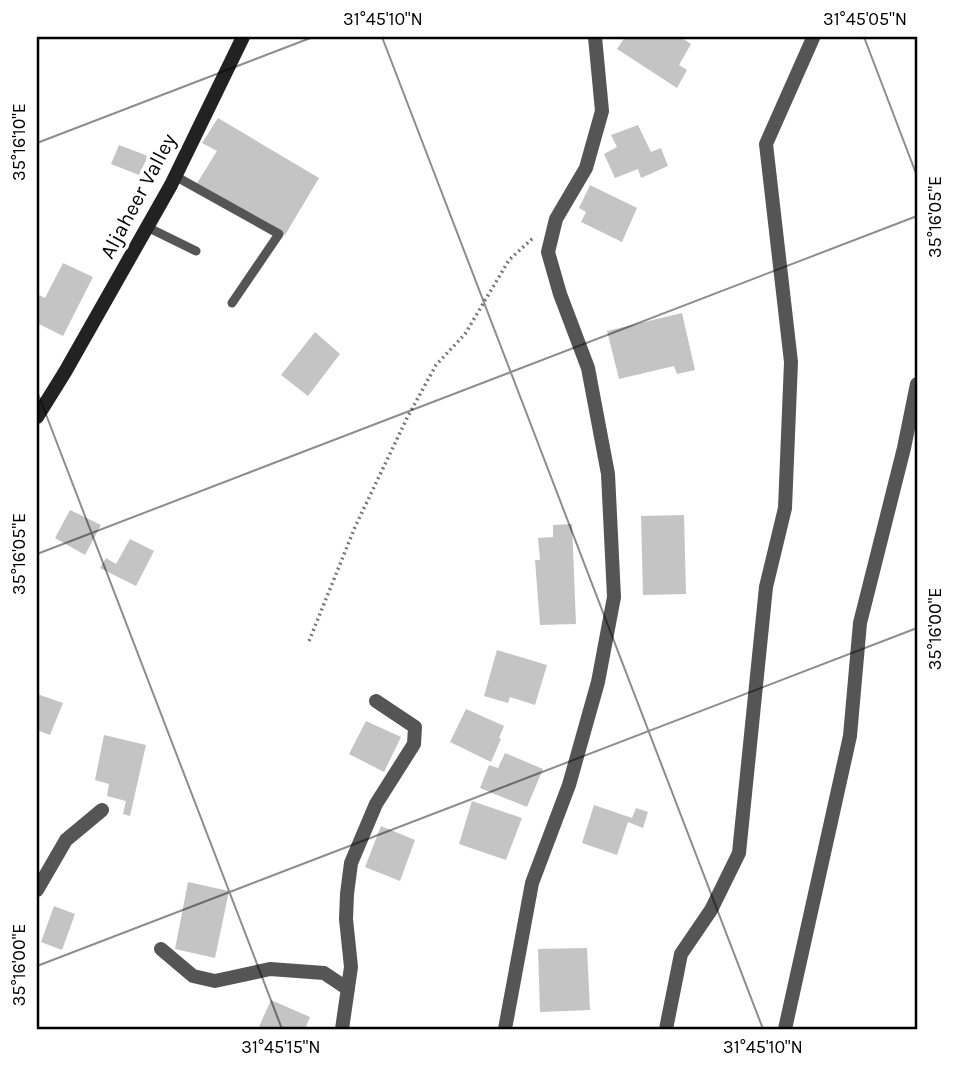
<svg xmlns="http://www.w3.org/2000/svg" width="954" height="1066" font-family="Karla,sans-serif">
<rect width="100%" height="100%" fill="#fff"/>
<path fill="#c4c4c4" d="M625,37h55l11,7 -12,21 8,5 -10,18 -60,-39z
M218,118l101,60 -34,57 -88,-52 20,-32 -15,-8z
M638,125l13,27 10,-4 7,18 -27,12 -3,-9 -23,9 -11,-24 13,-7 -6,-12z
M119,145l29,11 -9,19 -28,-11z
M590,185l47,23 -15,34 -41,-20 5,-10 -7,-4z
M63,263l30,14 -30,59 -26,-13v-29l8,4z
M682,313l13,57 -18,4 -3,-8 -55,13 -12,-48z
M315,332l25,22 -32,42 -27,-21z
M70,510l31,15 -16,30 -30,-17z
M684,515l2,79 -43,1 -2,-79z
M572,524l4,100 -36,1 -5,-65h5l-2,-22 15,-1v-12z
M130,539l24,12 -18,35 -36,-18 6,-10 10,6z
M497,650l50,15 -12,40 -25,-8 -2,6 -24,-7z
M37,694l26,9 -13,32 -13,-5z
M466,709l38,17 -5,12 2,1 -10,23 -41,-20z
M366,721l35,16 -17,35 -35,-18z
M104,735l42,10 -16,71 -7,-2 3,-13 -19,-5 2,-12 -14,-4z
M505,753l38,16 -16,38 -47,-19 9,-23 9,3z
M472,801l50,17 -16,42 -47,-16z
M594,805l38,13 4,-10 12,4 -5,16 -15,-6 -11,33 -35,-12z
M381,826l34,14 -15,41 -35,-14z
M188,882l41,9 -14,67 -40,-9z
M54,906l21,8 -13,36 -21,-8z
M587,948l3,62 -50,2 -2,-63z
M271,1000l39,17 -5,12h-47z"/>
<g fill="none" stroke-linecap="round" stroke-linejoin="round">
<path stroke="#777" stroke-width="3.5" stroke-dasharray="2 3.5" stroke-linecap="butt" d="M309,641l46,-114 52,-109 29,-53 29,-31 44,-74 24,-22"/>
<path stroke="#555" stroke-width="9" d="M175,176l104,58 -47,69
M147,227l49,24"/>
<path stroke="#555" stroke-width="14" d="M37,890l29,-50 36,-30
M161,949l32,27 22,5 55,-12 54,4 24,16
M342,1029l9,-62 -5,-48 1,-25 4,-31 25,-59 38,-60 1,-17 -39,-26
M505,1029l27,-146 37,-98 29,-103 16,-85 -6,-123 -20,-106 -28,-74 -12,-42 8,-33 30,-51 16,-57 -7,-74
M666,1029l15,-75 30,-44 28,-57 27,-266 19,-79 6,-146 -25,-218 47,-106
M785,1029l65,-293 10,-113 44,-175 13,-64"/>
<path stroke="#222" stroke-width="14" d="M37,417l28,-45 106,-187 72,-148"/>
</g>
<path fill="none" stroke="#000" stroke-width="2" stroke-opacity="0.45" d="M382,37l381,992M864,37l53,139M37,143l276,-106M37,391l245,638M37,554l880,-338M37,966l880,-338"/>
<g text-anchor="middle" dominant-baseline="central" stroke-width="7" stroke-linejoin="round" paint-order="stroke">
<g font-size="21" fill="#000" stroke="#fff">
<text transform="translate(138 196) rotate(-62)">Aljaheer Valley</text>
</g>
</g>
<rect width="954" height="1066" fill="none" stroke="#ffffff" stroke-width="77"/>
<rect x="38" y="38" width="878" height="990" fill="none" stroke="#000" stroke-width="2.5"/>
<g font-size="18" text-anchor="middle" fill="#000">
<text x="383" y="25">31°45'10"N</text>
<text x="865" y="25">31°45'05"N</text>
<text transform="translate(19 142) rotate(-90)" y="6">35°16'10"E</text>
<text transform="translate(935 217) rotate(-90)" y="6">35°16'05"E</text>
<text transform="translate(19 554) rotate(-90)" y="6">35°16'05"E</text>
<text transform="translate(935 629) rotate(-90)" y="6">35°16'00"E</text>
<text transform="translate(19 965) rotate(-90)" y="6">35°16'00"E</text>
<text x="281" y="1053">31°45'15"N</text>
<text x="763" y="1053">31°45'10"N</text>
</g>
</svg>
